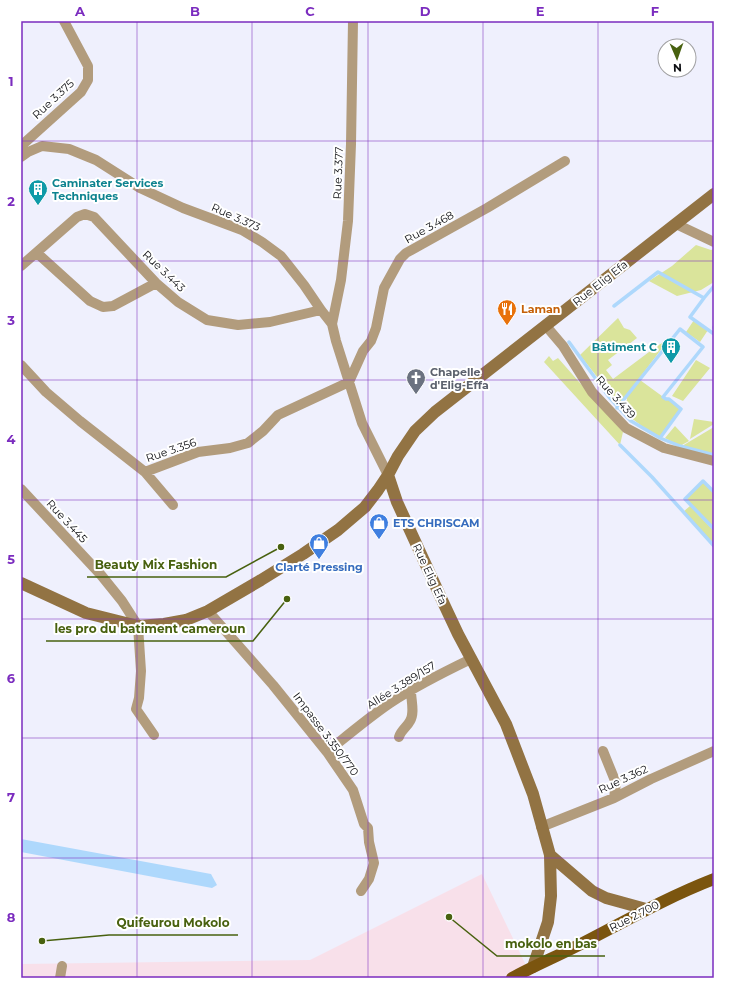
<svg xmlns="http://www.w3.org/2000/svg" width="735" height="999" font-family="Montserrat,sans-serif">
<rect width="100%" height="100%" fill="#eff0fd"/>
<path fill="#f8e0ea" d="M482,874l50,104h-511v-14l289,-4z"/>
<path fill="#dae49b" d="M696,245l15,5 3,-1v33l-13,8 -24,6 -28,-15 23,-15z
M618,318l6,10 6,2 7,8 -29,22 4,5 -6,5 7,9 44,-33 12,-7 -50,66 -39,-50z
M694,320l14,10 -8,12 -14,-10z
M549,356l4,5 5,-3 65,74 -3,13 -76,-83z
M696,360l14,8 -27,33 -11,-5z
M640,380l26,19h3l12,9 -18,24 -3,6 -13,-8 -25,-19 4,-5 1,-7 -1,-1z
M694,419l20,3v2l-24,15z
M675,426l14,15 -9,5 -15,-8z
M714,427v27l-32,-8z
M703,481l11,11v37l-29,-30z
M690,506l24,25v14l-31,-33z"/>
<path fill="#aed8fc" d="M21,839l190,35 6,11 -5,3 -191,-36z"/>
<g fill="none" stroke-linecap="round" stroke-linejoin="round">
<path stroke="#aed8fc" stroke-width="3.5" d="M704,298l10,-12
M614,306l44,-34 46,26 -14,19 24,17
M714,327v1
M569,342l40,55 22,24 29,17 20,8 34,9
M617,408l63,-79 23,18 -40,50 3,2h3l12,10 -21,29
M620,445l32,32 62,69
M714,492l-11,-11 -18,18 29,30"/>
<path stroke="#b29c7d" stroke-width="10" d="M21,146l60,-54 7,-12v-14l-24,-45
M21,157l7,-5 14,-6 27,3 27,11 44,28 43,20 59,22 20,12 19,14 23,29 17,25 11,14 4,17 26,82 26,52
M676,224l38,18
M37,253l53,48 13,6 10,-1 43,-23
M21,266l56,-49 8,-3 9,3 62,66 22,19 29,18 31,5 32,-3 51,-12
M332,324l9,-44 7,-59 3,-77 2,-123
M546,326l17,20 29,46 34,36 38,20 50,13
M21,365l25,27 34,29 65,51 53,-20 32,-4 18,-5 15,-12 15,-16 71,-33 14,-31 8,-10 5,-13 8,-40 16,-29 6,-6 81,-45 78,-47
M145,472l28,33
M21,489l80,86 21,26 16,25 3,45 -2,27 -3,11 18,26
M208,611l65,74 54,67 26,38 11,34 4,4 1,14 5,21 -5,16 -8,12
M399,737c2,-7 8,-10 11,-16 5,-8 1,-21 1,-30
M603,751l13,32 -2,15
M327,752c21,-17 41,-34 63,-49 26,-17 54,-31 81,-44
M541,827l73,-29 37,-19 63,-28
M60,978l2,-12"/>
<path stroke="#927343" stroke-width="12" d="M21,583l65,30 52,13 26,-2 22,-4 22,-9 53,-31 42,-26 35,-24 27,-23 13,-17 10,-15
M550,855l42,36 14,7 40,11
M533,967l15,-45 3,-26 -1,-41 -17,-61 -27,-70 -48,-90 -16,-34 -45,-98 -9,-27 10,-19 17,-25 20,-19 279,-218"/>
<path stroke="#7b550f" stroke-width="12" d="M512,978c20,-11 41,-20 61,-30 47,-24 92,-50 141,-69"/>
</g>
<path fill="none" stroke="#7b2cbf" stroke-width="1" stroke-opacity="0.55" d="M137,21v957M252,21v957M368,21v957M483,21v957M598,21v957M21,141h693M21,261h693M21,380h693M21,500h693M21,619h693M21,738h693M21,858h693"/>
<defs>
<symbol id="building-pin" viewBox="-11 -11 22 30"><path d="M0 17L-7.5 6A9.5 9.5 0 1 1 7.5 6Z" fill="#0f9aa8" stroke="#fff"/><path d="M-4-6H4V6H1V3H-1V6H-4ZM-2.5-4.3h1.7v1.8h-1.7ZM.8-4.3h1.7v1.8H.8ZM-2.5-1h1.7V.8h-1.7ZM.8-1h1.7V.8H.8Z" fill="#fff"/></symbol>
<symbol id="restaurant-pin" viewBox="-11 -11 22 30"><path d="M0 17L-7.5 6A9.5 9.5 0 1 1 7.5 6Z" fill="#e8710a" stroke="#fff"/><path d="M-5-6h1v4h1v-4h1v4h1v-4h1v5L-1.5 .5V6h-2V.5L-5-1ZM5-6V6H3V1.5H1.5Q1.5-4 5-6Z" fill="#fff"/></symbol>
<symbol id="church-pin" viewBox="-11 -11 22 30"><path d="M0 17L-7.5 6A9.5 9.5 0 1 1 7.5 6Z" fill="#6b7280" stroke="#fff"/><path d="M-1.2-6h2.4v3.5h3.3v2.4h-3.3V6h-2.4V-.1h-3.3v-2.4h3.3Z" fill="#fff"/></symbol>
<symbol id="shop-pin" viewBox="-11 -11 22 30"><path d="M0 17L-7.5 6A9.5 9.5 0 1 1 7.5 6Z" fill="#3f7fe0" stroke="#fff"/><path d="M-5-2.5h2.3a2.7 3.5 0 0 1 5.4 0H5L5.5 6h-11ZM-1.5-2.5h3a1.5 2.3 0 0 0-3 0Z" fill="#fff"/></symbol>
</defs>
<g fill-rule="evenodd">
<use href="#building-pin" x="27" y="178" width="22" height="30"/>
<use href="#restaurant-pin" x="496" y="298" width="22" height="30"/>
<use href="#building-pin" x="660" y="336" width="22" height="30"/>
<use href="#church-pin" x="405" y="367" width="22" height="30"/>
<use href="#shop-pin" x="368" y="512" width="22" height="30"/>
<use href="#shop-pin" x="308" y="532" width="22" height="30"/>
</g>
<g text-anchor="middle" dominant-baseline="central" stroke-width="4" stroke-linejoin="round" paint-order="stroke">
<g font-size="11" fill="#0e0f13" stroke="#fff">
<text transform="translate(53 99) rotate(-43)">Rue 3.375</text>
<text transform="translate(338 173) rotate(-88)">Rue 3.377</text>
<text transform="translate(236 217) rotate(24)">Rue 3.373</text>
<text transform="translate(429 227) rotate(-29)">Rue 3.468</text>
<text transform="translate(164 271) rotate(44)">Rue 3.443</text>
<text transform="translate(600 283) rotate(-38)">Rue Elig Efa</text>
<text transform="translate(616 397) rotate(48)">Rue 3.439</text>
<text transform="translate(171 450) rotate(-19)">Rue 3.356</text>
<text transform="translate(67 521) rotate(47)">Rue 3.445</text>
<text transform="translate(430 574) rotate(65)">Rue Elig Efa</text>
<text transform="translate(401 685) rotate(-32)">Allée 3.389/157</text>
<text transform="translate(326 734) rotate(53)">Impasse 3.350/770</text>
<text transform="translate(623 779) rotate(-25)">Rue 3.362</text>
<text transform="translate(634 916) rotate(-27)">Rue 2.700</text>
</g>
<g font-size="11" font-weight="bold" fill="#0d838f" stroke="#fff" text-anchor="start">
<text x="52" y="183">Caminater Services<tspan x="52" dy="13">Techniques</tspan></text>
<text x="657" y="347" text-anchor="end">Bâtiment C</text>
</g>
<g font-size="11" font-weight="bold" fill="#c56008" stroke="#fff" text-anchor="start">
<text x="521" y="309">Laman</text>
</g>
<g font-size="11" font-weight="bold" fill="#5b616d" stroke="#fff" text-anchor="start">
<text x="430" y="372">Chapelle<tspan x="430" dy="13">d'Elig-Effa</tspan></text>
</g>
<g font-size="11" font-weight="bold" fill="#366cbe" stroke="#fff" text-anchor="start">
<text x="393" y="523">ETS CHRISCAM</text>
<text x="319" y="567" text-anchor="middle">Clarté Pressing</text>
</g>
</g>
<path fill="none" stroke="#48610f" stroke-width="1.5" d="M281 547L226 577H87M287 599L253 641H46M42 941L109 935H238M449 917L497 956H605"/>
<g fill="#48610f" stroke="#fff" stroke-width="1.5">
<circle cx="281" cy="547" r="4"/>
<circle cx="287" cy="599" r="4"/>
<circle cx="42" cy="941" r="4"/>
<circle cx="449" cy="917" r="4"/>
</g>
<g font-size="12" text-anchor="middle" font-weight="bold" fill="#48610f" stroke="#fff" stroke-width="4" stroke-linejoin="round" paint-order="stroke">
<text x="156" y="569">Beauty Mix Fashion</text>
<text x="150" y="633">les pro du batiment cameroun</text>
<text x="173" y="927">Quifeurou Mokolo</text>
<text x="551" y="948">mokolo en bas</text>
</g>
<rect width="735" height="999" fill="none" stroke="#ffffff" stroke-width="44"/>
<g transform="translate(677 58) rotate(178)"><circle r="19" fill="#ffffff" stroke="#9f9fa1"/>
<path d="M0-3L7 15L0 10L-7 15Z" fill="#48610f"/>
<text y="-6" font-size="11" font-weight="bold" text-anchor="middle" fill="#0e0f13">N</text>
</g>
<rect x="22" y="22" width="691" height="955" fill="none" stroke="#7b2cbf" stroke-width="1.5"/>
<g font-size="13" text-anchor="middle" font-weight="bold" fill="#7b2cbf">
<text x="80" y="16">A</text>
<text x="195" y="16">B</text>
<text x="310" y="16">C</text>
<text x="425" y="16">D</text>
<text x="540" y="16">E</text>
<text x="655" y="16">F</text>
<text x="11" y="86">1</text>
<text x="11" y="206">2</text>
<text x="11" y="325">3</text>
<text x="11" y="444">4</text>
<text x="11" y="564">5</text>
<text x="11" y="683">6</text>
<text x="11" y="802">7</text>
<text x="11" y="922">8</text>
</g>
</svg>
